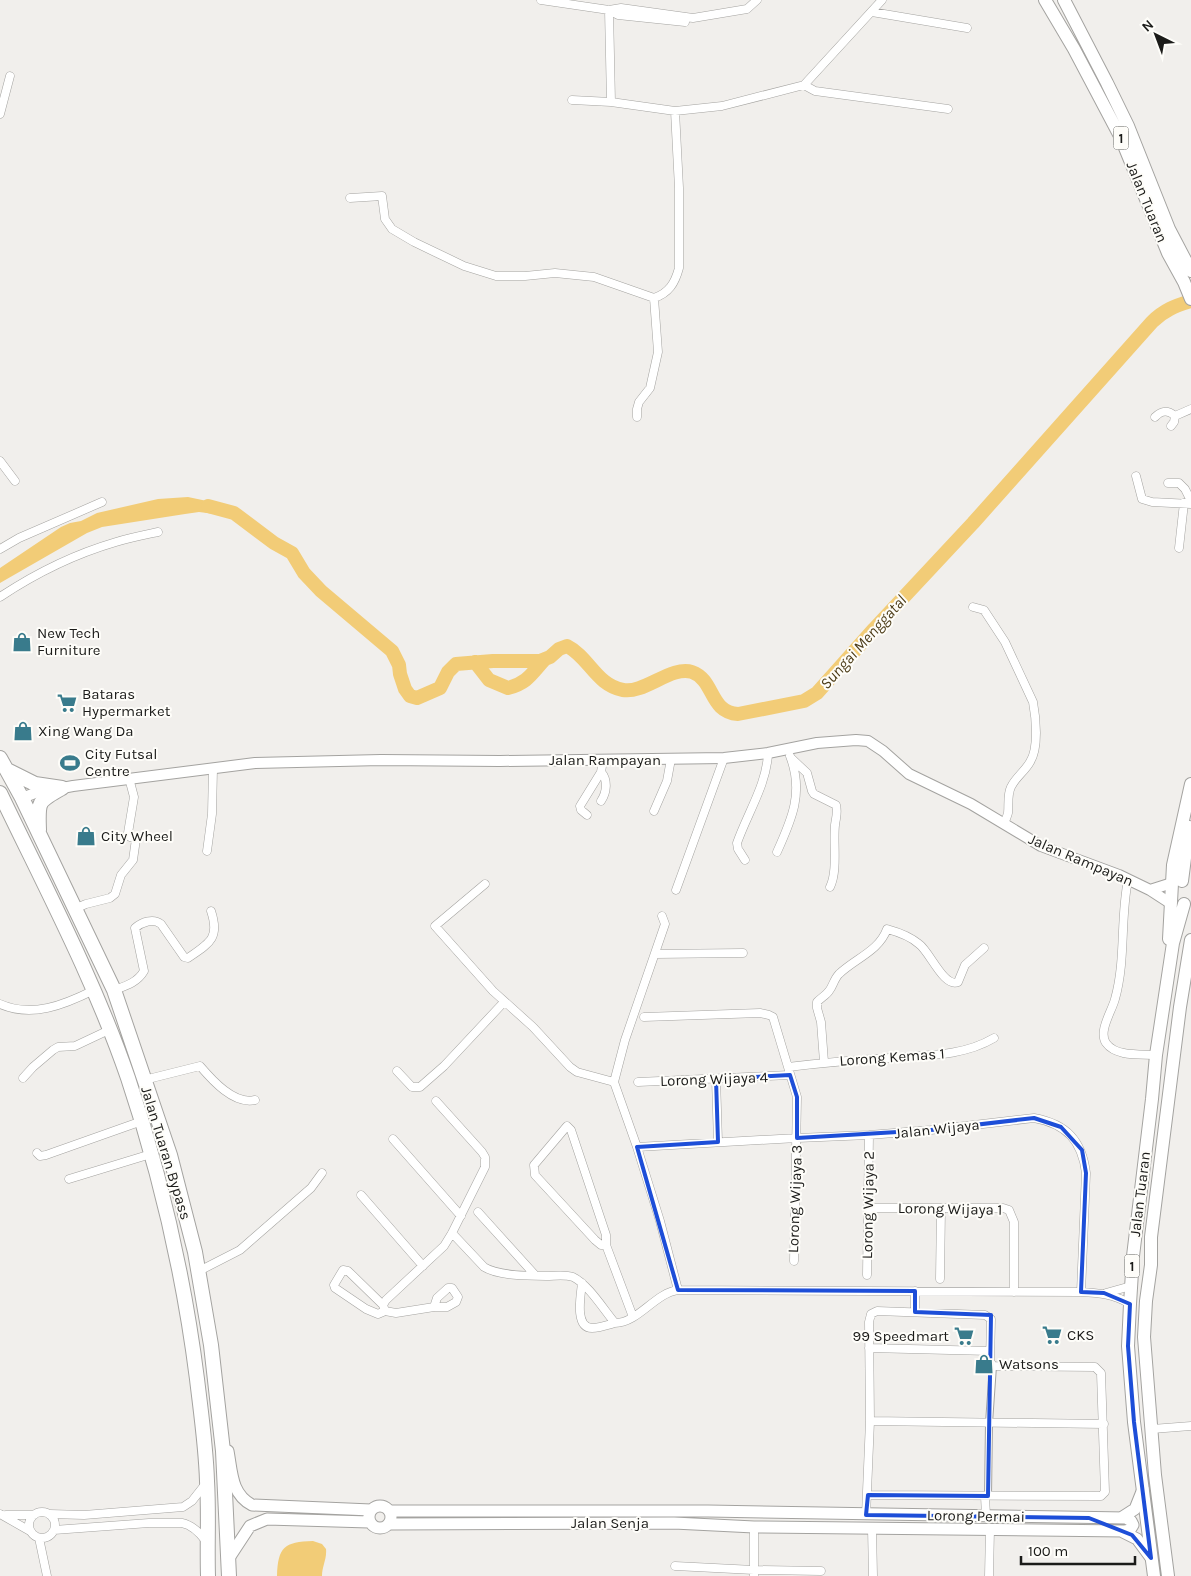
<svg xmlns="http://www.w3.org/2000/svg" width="1191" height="1576" font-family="Karla,sans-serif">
<rect width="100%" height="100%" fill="#f1efec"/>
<path fill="#f2cc77" d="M188,497l38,8 -3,10 -24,-3 -14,2 -83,13 -15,6 -87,50v-15l61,-41 9,-4 11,-2 16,-8 61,-14z
M313,1541l9,3 4,5c1,10 -4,17 -4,27h-45c1,-29 7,-34 36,-35z"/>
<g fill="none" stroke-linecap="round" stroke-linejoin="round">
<path stroke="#f2cc77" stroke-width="14" d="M208,506l26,7 40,30 18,10 12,20 17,18 71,60 7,14 1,9 5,15 5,7 7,2 23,-10 8,-16 8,-8 37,-3h47l10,-4 9,-8 8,-3c22,11 29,39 56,44 21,4 49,-25 69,-18 23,8 17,40 46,42l66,-13 13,-8 57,-64 99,-106 179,-201c12,-12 23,-16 39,-21
M475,662l14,18 19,8c20,-5 24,-15 37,-29"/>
<defs>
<path id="pedestrian" d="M988,1496l1,-73 4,-57"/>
<path id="minor" d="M541,0l68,10 12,-2 72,10 54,-9 10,-9
M609,10l9,5 67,7
M609,10l2,92
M872,12l95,16
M804,85l11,6 133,18
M572,100l39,2 64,9 47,-5 82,-21 78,-85
M0,114l10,-38
M350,198l32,-2 3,23 7,10 22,13 50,24 32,10h29l30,-3 39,4 60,21c15,-5 21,-15 25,-30v-80l-4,-77
M637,417v-8l2,-7 11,-14 8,-36 -4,-54
M1155,417c7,-7 13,-7 20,-1l16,-7
M1171,426l3,-4 1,-6
M0,461l15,20
M1136,476l6,23 10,3 39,2
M1168,483h11l6,6 6,12
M1179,548l5,-45
M0,549l19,-11 83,-36
M0,597c36,-24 75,-43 116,-55 13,-4 28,-7 42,-10
M973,607l11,3 21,32 28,60c3,16 6,46 -3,60 -5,9 -15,16 -19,25 -4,8 -2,18 -3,26 -1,4 -3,8 -4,11
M791,758l16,15 5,18 2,3 22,11c2,8 0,12 -1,20 -2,18 3,46 -5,62
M601,772c7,8 6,20 0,29
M654,811l13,-30 4,-22
M587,815l-6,-5 -1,-4 21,-34 2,-12
M207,851l5,-37 1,-45
M777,852c15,-33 27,-60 13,-96
M745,860l-7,-11 -1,-6c10,-29 30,-59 31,-90
M1128,880c-8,39 -2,80 -13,119 -3,12 -17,32 -9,44 10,14 34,11 50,12
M485,884l-50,42 58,65 40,36 37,40 7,5 37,10
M676,890l48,-132
M74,909l12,-5 24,-6 5,-4 6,-19 12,-15 3,-21 -6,-2 -2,-4 6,-36 -5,-19
M662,916l3,8 -40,116 -11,42 23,65 23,74 18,69
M655,954l88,-1
M114,990c11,-4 23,-7 30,-19l-9,-43c7,-6 18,-10 26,-4l23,33 4,1c22,-15 32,-20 23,-47
M0,1004c32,14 64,1 94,-14
M644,1017l116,-4 9,2 4,2 24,80 -3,164
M824,1062l-3,-40 -4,-14v-6c4,-4 9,-7 12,-11 4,-5 5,-12 10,-17 17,-16 40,-23 48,-45 11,3 24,8 32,15 11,8 25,44 39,38l7,-17 19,-17
M788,1067c33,-4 67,-7 100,-9 36,-3 74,-1 106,-20
M397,1071l15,16h8l24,-21 60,-64
M23,1078l10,-11 20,-17 5,-3 17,-1 34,-16
M716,1079l2,63
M144,1080l56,-14c12,14 34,39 55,34
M638,1082l152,-7
M393,1139l68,77
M637,1147l160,-9 72,-3 62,-5 103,-12c33,6 48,23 52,55l-5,119
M37,1153l3,3 6,-1 96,-34
M69,1179l82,-25
M361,1195l62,71
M868,1208h135l6,2 5,12v70
M478,1212l57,63
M452,1233l32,34c14,9 45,9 62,9 9,0 18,-2 27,1 15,7 31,33 42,46 23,0 40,-30 63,-33l403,2c18,1 33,2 49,12
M606,1245h-5l-6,-5 -60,-65 -1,-10 33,-39 4,4 35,105v10l27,72
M197,1272l43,-22 71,-62 11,-15
M867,1275l2,-140
M940,1279l1,-71
M582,1283c-1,11 -8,45 10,45 7,0 16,-3 23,-5
M448,1288h4l6,9 -2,5 -9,5h-13l3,-9z
M1106,1293l25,-7
M383,1305l3,-5 58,-54 8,-13 33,-66v-10l-3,-5 -46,-51
M385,1311l-7,3 -12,-5 -31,-21 -1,-3 9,-15 5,1 35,34 2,6 11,2 38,-6
M915,1312v-21
M869,1348l121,3
M870,1421l234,3
M1152,1429l39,-3
M985,1496l1,20
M29 1525a13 13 0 1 1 26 0a13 13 0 1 1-26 0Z
M0,1514l30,17
M50,1514l34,1 99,-8 9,-6 15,-19
M6,1515h28
M866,1515l4,-94 -1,-99 2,-8 6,-3 108,4 6,4 -1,42 3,5 102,1 6,6 4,119 -4,4 -233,-1
M754,1527v49
M872,1528l1,48
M54,1530l95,-7h33c10,2 18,10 24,18
M39,1538l8,38
M675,1566l79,4 67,1
M989,1576l1,-47"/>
<path id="tertiary" d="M22,798l13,-5 38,-7 182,-23 126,-3 119,1 224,-3 44,-5 49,-10 39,-3 12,1 15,10 26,23 62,30 70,42 78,29 31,15 20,13
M1150,890l22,-7"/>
<path id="secondary" d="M228,1451c4,21 3,43 24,54l119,5
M369 1517a11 11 0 1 1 22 0a11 11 0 1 1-22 0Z
M389,1511h319l418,7 5,3 2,4 -3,5 -5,1 -371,-4 -80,-4 -285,1
M1121,1518l14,-9 8,-20
M1121,1531l16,8 14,19
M229,1558l21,-32 17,-7 102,3"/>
<path id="primary" d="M1045,0l29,49 47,89 47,115 16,29 7,17
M1064,0l43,83 21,43 41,103 22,42
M1182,881l7,-54
M1169,939l4,-74 18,-81
M1154,1576l-20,-154 -6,-76 2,-42 3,-48 19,-157 4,-44 17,-112 11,-39
M1168,1576l-13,-101 -11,-138 2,-36 5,-36v-28l29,-230 11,-67"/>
<path id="trunk" d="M0,758l22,40 92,192 56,165 25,97 16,93 12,106 6,125
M7,770l28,14 27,4
M0,793c45,94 94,186 128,285 33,98 56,199 69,301 4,34 9,68 10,102 2,32 0,63 1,95
M39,830c-1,-29 -2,-28 23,-42"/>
</defs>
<use href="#pedestrian" stroke="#a4a3a0" stroke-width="8"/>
<use href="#minor" stroke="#a4a3a0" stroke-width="9"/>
<use href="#tertiary" stroke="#a4a3a0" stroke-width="12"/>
<use href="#secondary" stroke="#a4a3a0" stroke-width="13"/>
<use href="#primary" stroke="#a4a3a0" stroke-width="14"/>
<use href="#trunk" stroke="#a4a3a0" stroke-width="16"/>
<use href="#pedestrian" stroke="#fff" stroke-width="6"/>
<use href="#minor" stroke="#fff" stroke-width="8"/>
<use href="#tertiary" stroke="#fff" stroke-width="10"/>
<use href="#secondary" stroke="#fff" stroke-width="11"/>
<use href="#primary" stroke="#fff" stroke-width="12"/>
<use href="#trunk" stroke="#fff" stroke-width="14"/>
</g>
<path fill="none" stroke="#1d4ed8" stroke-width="4" stroke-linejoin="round" d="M790,1075l7,22v41l134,-8 103,-12 27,9 21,23 4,23 -5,119 23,1 26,11 -2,42 6,76 17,136 -19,-23 -43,-17 -223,-3 2,-20 120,1 3,-181 -76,-3v-21l-237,-1 -41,-143 81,-5 -2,-63z"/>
<defs>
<symbol id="shop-bare" viewBox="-9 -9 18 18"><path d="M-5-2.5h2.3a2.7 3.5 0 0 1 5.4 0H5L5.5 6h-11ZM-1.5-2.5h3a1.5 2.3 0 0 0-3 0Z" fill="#397b8c" stroke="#fefdf9" stroke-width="2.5" paint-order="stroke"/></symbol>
<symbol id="supermarket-bare" viewBox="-9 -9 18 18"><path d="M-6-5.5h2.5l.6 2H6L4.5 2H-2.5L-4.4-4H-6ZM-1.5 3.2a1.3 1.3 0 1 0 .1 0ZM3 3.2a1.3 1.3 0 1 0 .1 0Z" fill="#397b8c" stroke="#fefdf9" stroke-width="2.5" paint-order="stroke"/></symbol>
<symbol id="stadium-bare" viewBox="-9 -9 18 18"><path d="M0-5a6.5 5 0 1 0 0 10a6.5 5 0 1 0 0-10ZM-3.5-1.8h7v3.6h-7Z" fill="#397b8c" stroke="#fefdf9" stroke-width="2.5" paint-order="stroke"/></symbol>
</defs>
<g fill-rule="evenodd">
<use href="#shop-bare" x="8" y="628" width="28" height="28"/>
<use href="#supermarket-bare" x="53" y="689" width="28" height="28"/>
<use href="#shop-bare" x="9" y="717" width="28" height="28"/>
<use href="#stadium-bare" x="56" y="749" width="28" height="28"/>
<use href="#shop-bare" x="72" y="822" width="28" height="28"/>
<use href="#supermarket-bare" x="1038" y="1321" width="28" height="28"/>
<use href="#supermarket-bare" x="950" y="1322" width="28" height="28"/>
<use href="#shop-bare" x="970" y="1350" width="28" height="28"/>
</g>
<g text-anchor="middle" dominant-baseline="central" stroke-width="4" stroke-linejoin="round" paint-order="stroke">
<g fill="#fefdf9" stroke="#5f5f5c" stroke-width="1">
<rect x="1113.5" y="126.5" width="15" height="23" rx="4"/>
<rect x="1124.5" y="1254.5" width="15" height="23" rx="4"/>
</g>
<g font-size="14" font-weight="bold" fill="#1b1b19">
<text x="1121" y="138">1</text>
<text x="1132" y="1266">1</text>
</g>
<g font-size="15" fill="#1b1b19" stroke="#fefdf9">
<text transform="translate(1147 202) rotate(68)">Jalan Tuaran</text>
<text x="605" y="760">Jalan Rampayan</text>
<text transform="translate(1081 860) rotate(23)">Jalan Rampayan</text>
<text transform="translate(892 1057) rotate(-4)">Lorong Kemas 1</text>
<text transform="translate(714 1079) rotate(-2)">Lorong Wijaya 4</text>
<text transform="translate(937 1129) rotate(-6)">Jalan Wijaya</text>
<text transform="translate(166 1153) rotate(73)">Jalan Tuaran Bypass</text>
<text transform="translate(1140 1194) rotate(-83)">Jalan Tuaran</text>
<text transform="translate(795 1199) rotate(-88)">Lorong Wijaya 3</text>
<text transform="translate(868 1205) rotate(-89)">Lorong Wijaya 2</text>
<text transform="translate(950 1209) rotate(1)">Lorong Wijaya 1</text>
<text transform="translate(976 1516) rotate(1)">Lorong Permai</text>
<text x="610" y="1523">Jalan Senja</text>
</g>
<g font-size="15" fill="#1b1b19" stroke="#fefdf9" text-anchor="start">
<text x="37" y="633">New Tech<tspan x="37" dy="17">Furniture</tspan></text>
<text x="82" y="694">Bataras<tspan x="82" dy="17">Hypermarket</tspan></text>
<text x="38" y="731">Xing Wang Da</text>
<text x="85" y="754">City Futsal<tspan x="85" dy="17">Centre</tspan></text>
<text x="101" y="836">City Wheel</text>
<text x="1067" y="1335">CKS</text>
<text x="949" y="1336" text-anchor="end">99 Speedmart</text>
<text x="999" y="1364">Watsons</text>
</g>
<g font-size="16" font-style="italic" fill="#4d3d19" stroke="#fefdf9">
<text transform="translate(863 642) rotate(-48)">Sungai Menggatal</text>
</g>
</g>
<g transform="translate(1156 35) rotate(318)" stroke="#fefdf9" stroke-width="4" paint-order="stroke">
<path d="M0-4L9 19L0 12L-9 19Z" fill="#1b1b19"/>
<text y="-8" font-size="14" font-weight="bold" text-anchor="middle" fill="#1b1b19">N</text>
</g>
<path d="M1021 1556v8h114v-8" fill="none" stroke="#1b1b19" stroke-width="2.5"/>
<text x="1028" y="1556" font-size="15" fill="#1b1b19" stroke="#fefdf9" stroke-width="4" paint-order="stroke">100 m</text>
</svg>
